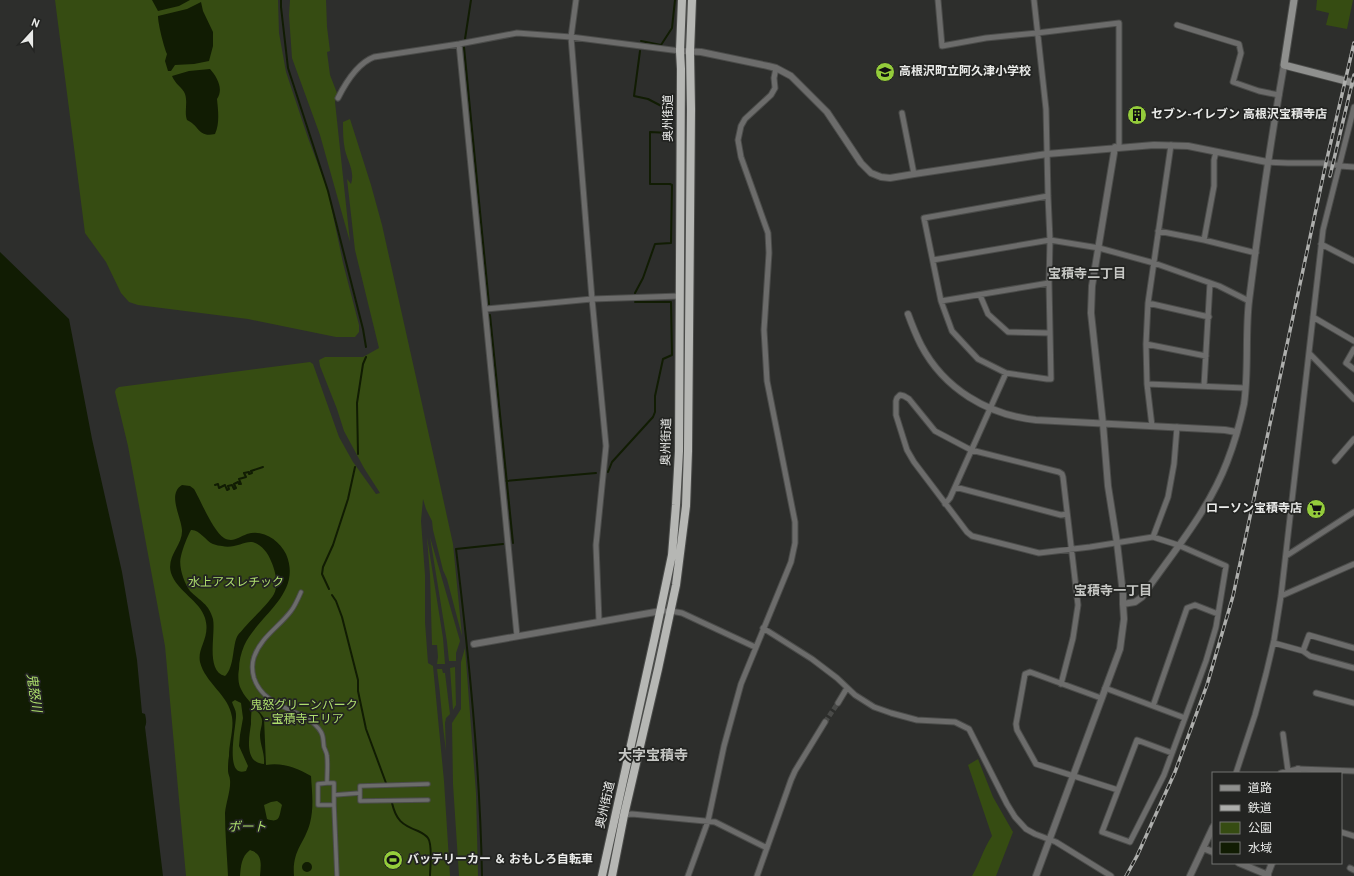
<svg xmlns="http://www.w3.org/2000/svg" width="1354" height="876" font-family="Overpass,'Noto Sans JP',sans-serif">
<rect width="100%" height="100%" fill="#2d2e2c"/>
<path fill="#364c12" d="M55,0h223l1,33 7,39 22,66 20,53 15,72 16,62v7l-4,5h-19l-88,-18 -110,-14 -9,-3 -8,-9 -15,-31 -21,-29z
M290,0h36l1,27 3,24 -3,1 3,23 7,18 -2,9 15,140 -30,-107 -28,-77 -3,-43z
M1317,0h36l-6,29 -21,-4 3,-12 -13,-3z
M350,119l21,66 11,40 57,255 14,64 9,92 -15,-57 -4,-9 -10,-40 -1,-9 -6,-12 -3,-10 -2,22 4,54v47l3,41 5,3 11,115 6,95h-264l-21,-230 -37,-200 -13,-54 1,-3 3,-2 191,-25 3,2 26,73 14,25 23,32 4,-1 -16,-25 -20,-37 -7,-22 -17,-43 -1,-6 6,-3h38l16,-9 -24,-98 -8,-71 4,5c4,-12 -3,-22 -6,-34 -2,-9 -2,-19 -2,-28z
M427,537l16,101 2,26h-8l1,-7 -1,-12h-5l-2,-70z
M430,537l30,104 -4,12v8h-7l-2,-19z
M465,648l11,145 2,83h-19l-6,-92 -1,-61 9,-14v-47z
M455,667l1,38 -3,5 -3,-42z
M437,669h5l1,4h2l5,41 -4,4 -1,5 1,28c-4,-27 -5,-55 -9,-82z
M978,759l15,38 20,35 -17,44h-24c8,-13 11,-27 20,-40l-24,-71z"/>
<path fill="#111c03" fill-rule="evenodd" d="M152,0h38l-11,6 -21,5z
M201,2l2,9 10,21v14l-4,15 -15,3 -19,1 -4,6h-3l-3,-10 2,-7c-3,-7 -9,-30 -9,-38l29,-7z
M210,69c7,8 14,20 7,30 1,11 3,24 -2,35 -17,4 -16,-9 -28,-14 -3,-8 1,-17 -2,-26 -2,-6 -10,-10 -13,-18l17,-5z
M0,252l69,67 23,120 30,133 15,88 5,53 3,1c1,5 2,8 0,13l18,149h-163z
M182,485l8,1 4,3c7,12 19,42 30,49 9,5 15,-1 23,-4 16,-5 32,6 39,20 17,40 -28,61 -42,92 -3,7 -5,15 -5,23 -1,5 -1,13 1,18 6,14 17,20 24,31l2,47c16,-3 32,3 45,11 1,16 3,32 -1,47 -6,22 -18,27 -16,53h-34c1,-12 3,-22 -10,-26 -9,7 -9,16 -10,26h-12c-1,-21 -3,-42 -3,-63 1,-11 6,-23 5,-33 0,-3 -2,-6 -2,-9 0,-5 0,-10 1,-15 0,-13 5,-27 3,-39 -3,-22 -27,-34 -32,-55 -3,-15 11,-24 5,-44 -5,-17 -28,-27 -34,-45 -5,-17 12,-28 11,-43 -1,-14 -15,-36 0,-45zM191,530c8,-1 15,11 22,14 3,1 7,2 9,2 12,3 22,-5 30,-4 9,2 16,11 19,19 4,9 8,23 3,33 -5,9 -22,25 -30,34 -2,3 -5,5 -6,7 -6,9 -3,32 -13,41 -20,-5 -9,-42 -12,-57 -4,-15 -13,-18 -23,-28 -6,-8 -12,-25 -9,-35 2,-8 6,-19 10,-26zM235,700l6,3 2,15 -3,17 -1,11 9,20 -2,5c-23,8 -9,-47 -10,-57 0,-4 -3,-8 -4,-12zM252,709c4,1 8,4 9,8 3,5 -1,12 -1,18 0,10 5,18 4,29 -20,-1 -15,-27 -13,-40 0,-5 0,-11 1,-15zM277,801l3,2 2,2c-3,10 -1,19 -15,14l-3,-14 7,-3z
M302 867a5 5 0 1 1 10 0a5 5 0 1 1-10 0Z"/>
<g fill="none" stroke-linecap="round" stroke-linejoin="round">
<path stroke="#111c03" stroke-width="2" d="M281,0v7l7,61 40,123 35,138 3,18
M465,39l6,-39
M641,41l20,4 11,-17 3,-28
M464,47l25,257
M635,293l8,-15 12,-34 16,-1 1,-58 -2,-1h-20v-52l19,1 2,-22 -23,-12 -14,-3 6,-45
M490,315l23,228
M358,454l-1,-51 6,-39 3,-7
M608,472l4,-10 41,-45 2,-5v-16l8,-37 9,-4 -1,-53h-36
M506,481l90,-8
M215,485l3,-1 1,4 6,-3 2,5 2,-1 -1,-3 4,-1 2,4 2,-1 -2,-4 4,-2 1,2h2l-2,-5 7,-2 -2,-4 5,-1v2l3,-1 -1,-2 12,-4
M329,589l-7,-15 1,-7 10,-22 15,-46 7,-32
M332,595l4,6 6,16 16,63v11l8,38 20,54
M392,803c4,17 10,22 26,28 4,2 8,4 10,7 5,7 2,29 2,38
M482,876c-2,-109 -13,-218 -26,-327l47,-5"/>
<path stroke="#494a48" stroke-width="5" stroke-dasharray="5 2.5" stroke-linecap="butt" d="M825,722l13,-19"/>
<defs>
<path id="pedestrian" d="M301,592c-3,7 -6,14 -10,19 -12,16 -30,26 -37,46 -2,6 -2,14 0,21 11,33 53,30 67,54 3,5 2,10 3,15 1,3 3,6 3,9 1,9 0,18 0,27
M327,783h7v22h-16v-21z
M428,784l-68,2v15l68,-1
M334,795l26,-2
M334,805l3,71"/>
<path id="minor" d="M576,0l-5,37 21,262 14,147 -10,99 3,76
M938,0l4,46 44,-8 51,-5 82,-10v124
M1034,0l12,109 2,87 2,44 -1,43 2,96h-4l-41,-6 -28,-14 -26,-28 -11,-30 -17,-83 124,-22
M1177,25l62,19 2,9 -8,29 26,9 20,4
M459,44l58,592
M338,98c8,-16 20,-35 36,-41l85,-13 58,-11 54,4 109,14
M902,113l12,61
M1171,145l-23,158 -2,41 1,40 98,4
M1267,162l21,1h38l14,3 14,1
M1158,231l46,9 10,-54v-26l2,-8
M1204,240l52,13
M1321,244l33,17
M933,260l117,-20 49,8 55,15 65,23 30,15
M980,295l8,19 20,18 41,1
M941,301l108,-18
M1148,303l61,14
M486,309l106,-10 88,-3
M1313,317l41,24
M1146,344l60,12
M1354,349l-8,14 8,6
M1309,353l45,46
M1147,384l5,42
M1204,386l6,-103
M1335,461l19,-22
M955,487l106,28 6,-1
M945,504l5,-6 5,-11 51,-114
M1153,537l15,-40 6,-33 3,-37
M1286,556l68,-44
M1281,596l73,-32
M661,611h10l11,2 73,34
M763,628l49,31 25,19 18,17 19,12 17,6 26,7 38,2 14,7 38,75 8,13 11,12 9,5 21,8 55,34
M1274,643l29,8 7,5 44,12
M1303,651l6,-16 45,13
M1061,684l12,-46 5,-33 -15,-128 -1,-3 -3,-2 -88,-22 -36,-19 -26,-32 -5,-3 -4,-1 -3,3 -1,3v14l11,35 7,12 53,70 5,4 67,17 51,-6 63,-10 25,8 48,21 -10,61 -10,34 -42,114 -34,67 -28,-10 16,-42 -82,-26 -19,-34 -1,-6 9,-50 5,-2 71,26
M1105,688l80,30
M1316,693l38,10
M838,703l9,-15
M1153,706l34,-98 8,-3 23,9
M1283,734l5,37
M1236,773l19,-58 11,-41 8,-34 7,-44 42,-366 31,-123
M1281,773l17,-4 56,2
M1118,790l19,-50 35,13
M624,815l8,-1 83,8 52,26
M1341,832l13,4
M1350,868l4,2
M688,876l20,-55 16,-75 17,-62 50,-122 4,-19v-21l-28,-141 -3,-51 5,-77 -1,-20 -27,-76 -3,-17 3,-14 4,-7 26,-24 4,-7 -1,-10 2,-10
M757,876l34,-96 4,-9 30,-49"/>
<path id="tertiary" d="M680,51l21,1 67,14 8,2 15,8 36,36 34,51 10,10 10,4 9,1 24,-4 133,-20 107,-9 34,1 79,16
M1115,147l-23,139 -1,27 12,111 5,62 9,57 6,51v10
M908,314c4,11 8,21 13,31 23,44 67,70 115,75l189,10 11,2
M474,644l187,-33
M1298,773v-4
M1203,848l10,4
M1239,863l29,12
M1036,876l84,-227 4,-30 -1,-15 12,-2 7,-5c30,-44 66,-85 85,-135 7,-18 13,-39 17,-58 5,-34 1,-69 5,-103 10,-79 21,-157 35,-236
M1190,876l23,-49
M1267,876l5,-13"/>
<path id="secondary" d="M1294,0l-10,65 70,18"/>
<path id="trunk" d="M602,876l53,-240 17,-81 4,-50 3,-54 2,-382 -1,-18 2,-51
M612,876l12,-61 34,-146 18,-84 10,-79 2,-55 3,-342 -1,-57 2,-52"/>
</defs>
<use href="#pedestrian" stroke="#4b4c4a" stroke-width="5.5"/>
<use href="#minor" stroke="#4b4c4a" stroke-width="7"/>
<use href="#tertiary" stroke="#4b4c4a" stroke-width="8"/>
<use href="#secondary" stroke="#4b4c4a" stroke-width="9"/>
<use href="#trunk" stroke="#4b4c4a" stroke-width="10"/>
<use href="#pedestrian" stroke="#6c6c6b" stroke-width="3.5"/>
<use href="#minor" stroke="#6c6c6b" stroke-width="5"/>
<use href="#tertiary" stroke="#6c6c6b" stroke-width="6"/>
<use href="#secondary" stroke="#8f908e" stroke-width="7"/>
<use href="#trunk" stroke="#b6b7b4" stroke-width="8"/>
<defs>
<path id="rail" d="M1330,176l24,-101
M1126,876l11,-20 38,-84 32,-87 26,-89 93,-433 28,-120"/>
</defs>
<use href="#rail" stroke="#aeafad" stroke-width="3.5"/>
<use href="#rail" stroke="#232422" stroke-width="2" stroke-dasharray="6" stroke-linecap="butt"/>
</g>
<defs>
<symbol id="school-disc" viewBox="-11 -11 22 22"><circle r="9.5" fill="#94cc3b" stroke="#232422"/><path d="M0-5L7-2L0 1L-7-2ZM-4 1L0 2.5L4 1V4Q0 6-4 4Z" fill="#111"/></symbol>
<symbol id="building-disc" viewBox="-11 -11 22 22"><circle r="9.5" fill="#94cc3b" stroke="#232422"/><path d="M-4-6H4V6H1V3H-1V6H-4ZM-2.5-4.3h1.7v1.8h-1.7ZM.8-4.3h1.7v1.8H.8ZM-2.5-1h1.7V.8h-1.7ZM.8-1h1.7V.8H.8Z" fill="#111"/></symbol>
<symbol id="supermarket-disc" viewBox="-11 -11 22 22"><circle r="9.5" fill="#94cc3b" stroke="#232422"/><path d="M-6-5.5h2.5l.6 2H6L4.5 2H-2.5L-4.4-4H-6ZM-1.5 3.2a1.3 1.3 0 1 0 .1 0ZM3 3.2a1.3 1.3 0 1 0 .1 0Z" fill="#111"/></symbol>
<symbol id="stadium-disc" viewBox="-11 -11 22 22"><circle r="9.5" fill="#94cc3b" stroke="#232422"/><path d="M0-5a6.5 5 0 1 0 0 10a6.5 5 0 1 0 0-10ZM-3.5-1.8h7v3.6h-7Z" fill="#111"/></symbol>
</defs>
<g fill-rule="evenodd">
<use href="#school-disc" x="874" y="61" width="22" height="22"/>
<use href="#building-disc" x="1126" y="104" width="22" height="22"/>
<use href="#supermarket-disc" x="1305" y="498" width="22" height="22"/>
<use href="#stadium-disc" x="382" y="849" width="22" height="22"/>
</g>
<g text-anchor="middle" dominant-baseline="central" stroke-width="3.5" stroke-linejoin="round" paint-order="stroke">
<g font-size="12" font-weight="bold" fill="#e9eae8" stroke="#232422" text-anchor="start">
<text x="899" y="72">高根沢町立阿久津小学校</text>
<text x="1151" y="115">セブン-イレブン 高根沢宝積寺店</text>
<text x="1302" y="509" text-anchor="end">ローソン宝積寺店</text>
<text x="407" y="860">バッテリーカー ＆ おもしろ自転車</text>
</g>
<g font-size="12" fill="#e9eae8" stroke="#232422">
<text transform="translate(669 118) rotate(-90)">奥州街道</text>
<text transform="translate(667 442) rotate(-89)">奥州街道</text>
<text transform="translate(606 805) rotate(-77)">奥州街道</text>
</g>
<g font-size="12" fill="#aede6d" stroke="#232422">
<text x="236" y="583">水上アスレチック</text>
<text x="304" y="706">鬼怒グリーンパーク<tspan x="304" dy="14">- 宝積寺エリア</tspan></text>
</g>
<g font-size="13" font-weight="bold" fill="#c6c7c4" stroke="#232422">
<text x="1087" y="275">宝積寺二丁目</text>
<text x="1113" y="592">宝積寺一丁目</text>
</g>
<g font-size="13" font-style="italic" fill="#acdd6c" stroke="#232422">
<text transform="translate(33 693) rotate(82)">鬼怒川</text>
<text x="247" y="828">ボート</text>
</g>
<g font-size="14" font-weight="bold" fill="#c6c7c4" stroke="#232422">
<text x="653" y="756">大字宝積寺</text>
</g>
</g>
<rect x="1212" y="772" width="130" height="92" fill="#232422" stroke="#727371"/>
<rect x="1220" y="785" width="20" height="6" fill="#8f908e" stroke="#727371"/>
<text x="1248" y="792" font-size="12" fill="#e9eae8">道路</text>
<rect x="1220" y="805" width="20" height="6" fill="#aeafad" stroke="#727371"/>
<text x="1248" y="812" font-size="12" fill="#e9eae8">鉄道</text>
<rect x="1220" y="822" width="20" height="12" fill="#364c12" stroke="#727371"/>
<text x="1248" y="832" font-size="12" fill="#e9eae8">公園</text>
<rect x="1220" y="842" width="20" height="12" fill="#111c03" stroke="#727371"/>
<text x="1248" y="852" font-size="12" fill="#e9eae8">水域</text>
<g transform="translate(32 32) rotate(21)" stroke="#232422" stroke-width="3" paint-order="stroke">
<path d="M0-3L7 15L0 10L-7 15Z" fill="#e9eae8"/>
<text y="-6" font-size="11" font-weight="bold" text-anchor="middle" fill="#e9eae8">N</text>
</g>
</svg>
